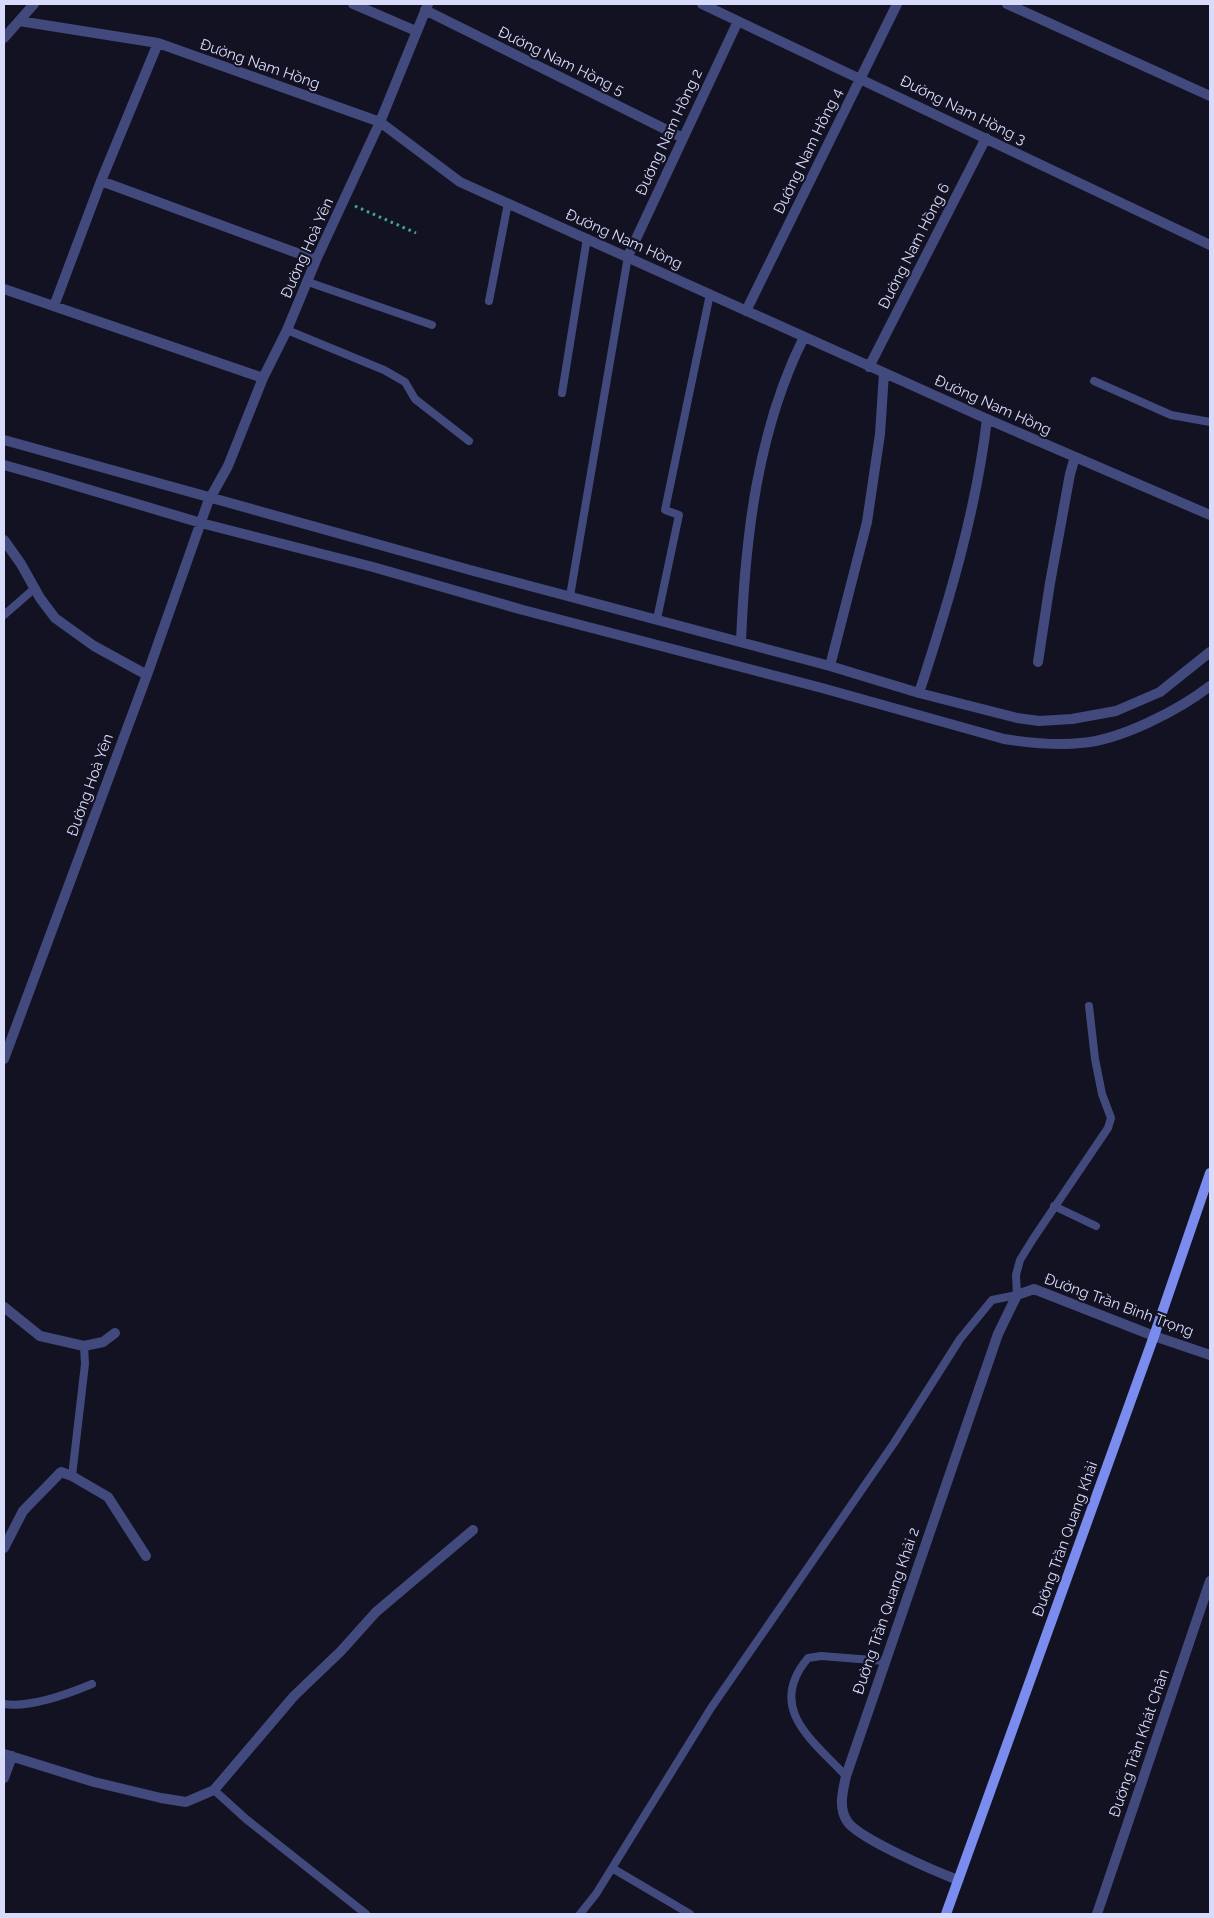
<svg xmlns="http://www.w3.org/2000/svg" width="1214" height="1918" font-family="Raleway,sans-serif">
<rect width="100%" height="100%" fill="#121223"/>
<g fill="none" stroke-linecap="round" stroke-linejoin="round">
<path stroke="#3ea991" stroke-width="3" stroke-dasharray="2.5 4" stroke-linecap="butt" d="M355,206l61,27"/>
<path stroke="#424a7d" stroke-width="8" d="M308,282l124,43
M489,301l19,-98
M287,330l97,40 21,12 10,17 54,42
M1094,381l77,34 39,7
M562,393l25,-155
M570,596l58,-340
M4,615l31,-27
M657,619l22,-104 -14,-5 45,-216
M1054,1206l42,20
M72,1476l13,-112 -1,-18
M4,1704c26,4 64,-10 88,-20
M846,1776c-34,-36 -80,-68 -38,-118l13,-2 64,5
M214,1790l32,29 120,95
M612,1868l78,46
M580,1914l16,-20 115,-186 183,-265 66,-104 32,-39 25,-5 -1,-20 4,-15 13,-21 75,-111 3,-10 -9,-24 -7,-35 -6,-53"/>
<path stroke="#424a7d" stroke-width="10" d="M353,4l63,27
M702,4l508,241
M1007,4l203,92
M425,10l258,128
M19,21l139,22 222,79 80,60 527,237 223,96
M4,38l30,-34
M101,181l215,79
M628,256l110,-235
M4,289l259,89
M54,306l47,-125 57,-138
M746,311l151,-307
M869,367l117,-229
M4,440l466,130 360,96 89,27 98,25 22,3 33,-2 44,-8 44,-19 50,-40
M4,465l46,13 151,45 172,44 150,43 299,78 182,51c26,4 52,7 77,4 40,-3 98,-33 129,-57
M4,540l17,24 19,34 15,20 39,28 53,29
M741,642c4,-103 16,-211 63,-305
M1038,662l12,-79 20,-109 5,-17
M830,666l37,-144 13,-88 4,-61
M919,693c29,-89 57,-180 68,-274
M4,1059l143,-384 61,-173 20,-36 35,-88 24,-48 29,-70 64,-138 48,-118
M4,1307l36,29 44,10 19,-4 12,-9
M4,1548l19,-37 38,-39 11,4 36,21 38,59
M4,1754l90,28 67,16 25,4 28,-12 80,-94 47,-45 35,-39 97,-82
M4,1778l8,-22
M958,1880c-21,-8 -101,-42 -111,-59 -9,-14 -4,-30 -1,-45l152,-442 19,-39 17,-6 120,47 56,19
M1097,1914l113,-333"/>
<path stroke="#7b8cef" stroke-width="10" d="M946,1914l208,-578 56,-163"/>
</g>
<g text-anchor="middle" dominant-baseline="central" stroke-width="4.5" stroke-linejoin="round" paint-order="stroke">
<g font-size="15" fill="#d9dbfa" stroke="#121223">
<text transform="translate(561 61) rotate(26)">Đường Nam Hồng 5</text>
<text transform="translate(260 64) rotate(19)">Đường Nam Hồng</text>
<text transform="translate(963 110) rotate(26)">Đường Nam Hồng 3</text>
<text transform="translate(669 132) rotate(-65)">Đường Nam Hồng 2</text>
<text transform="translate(808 151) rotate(-64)">Đường Nam Hồng 4</text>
<text transform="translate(624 239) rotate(24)">Đường Nam Hồng</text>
<text transform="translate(914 246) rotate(-63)">Đường Nam Hồng 6</text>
<text transform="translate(307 248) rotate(-66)">Đường Hoà Yên</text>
<text transform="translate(993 405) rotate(24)">Đường Nam Hồng</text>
<text transform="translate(90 785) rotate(-70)">Đường Hoà Yên</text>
<text transform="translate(1119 1305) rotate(20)">Đường Trần Bình Trọng</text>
<text transform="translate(1065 1539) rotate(-70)">Đường Trần Quang Khải</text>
<text transform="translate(886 1611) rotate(-71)">Đường Trần Quang Khải 2</text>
<text transform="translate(1139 1743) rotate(-71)">Đường Trần Khát Chân</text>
</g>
</g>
<rect width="1214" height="1918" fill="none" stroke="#d9dbfa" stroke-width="10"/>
</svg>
